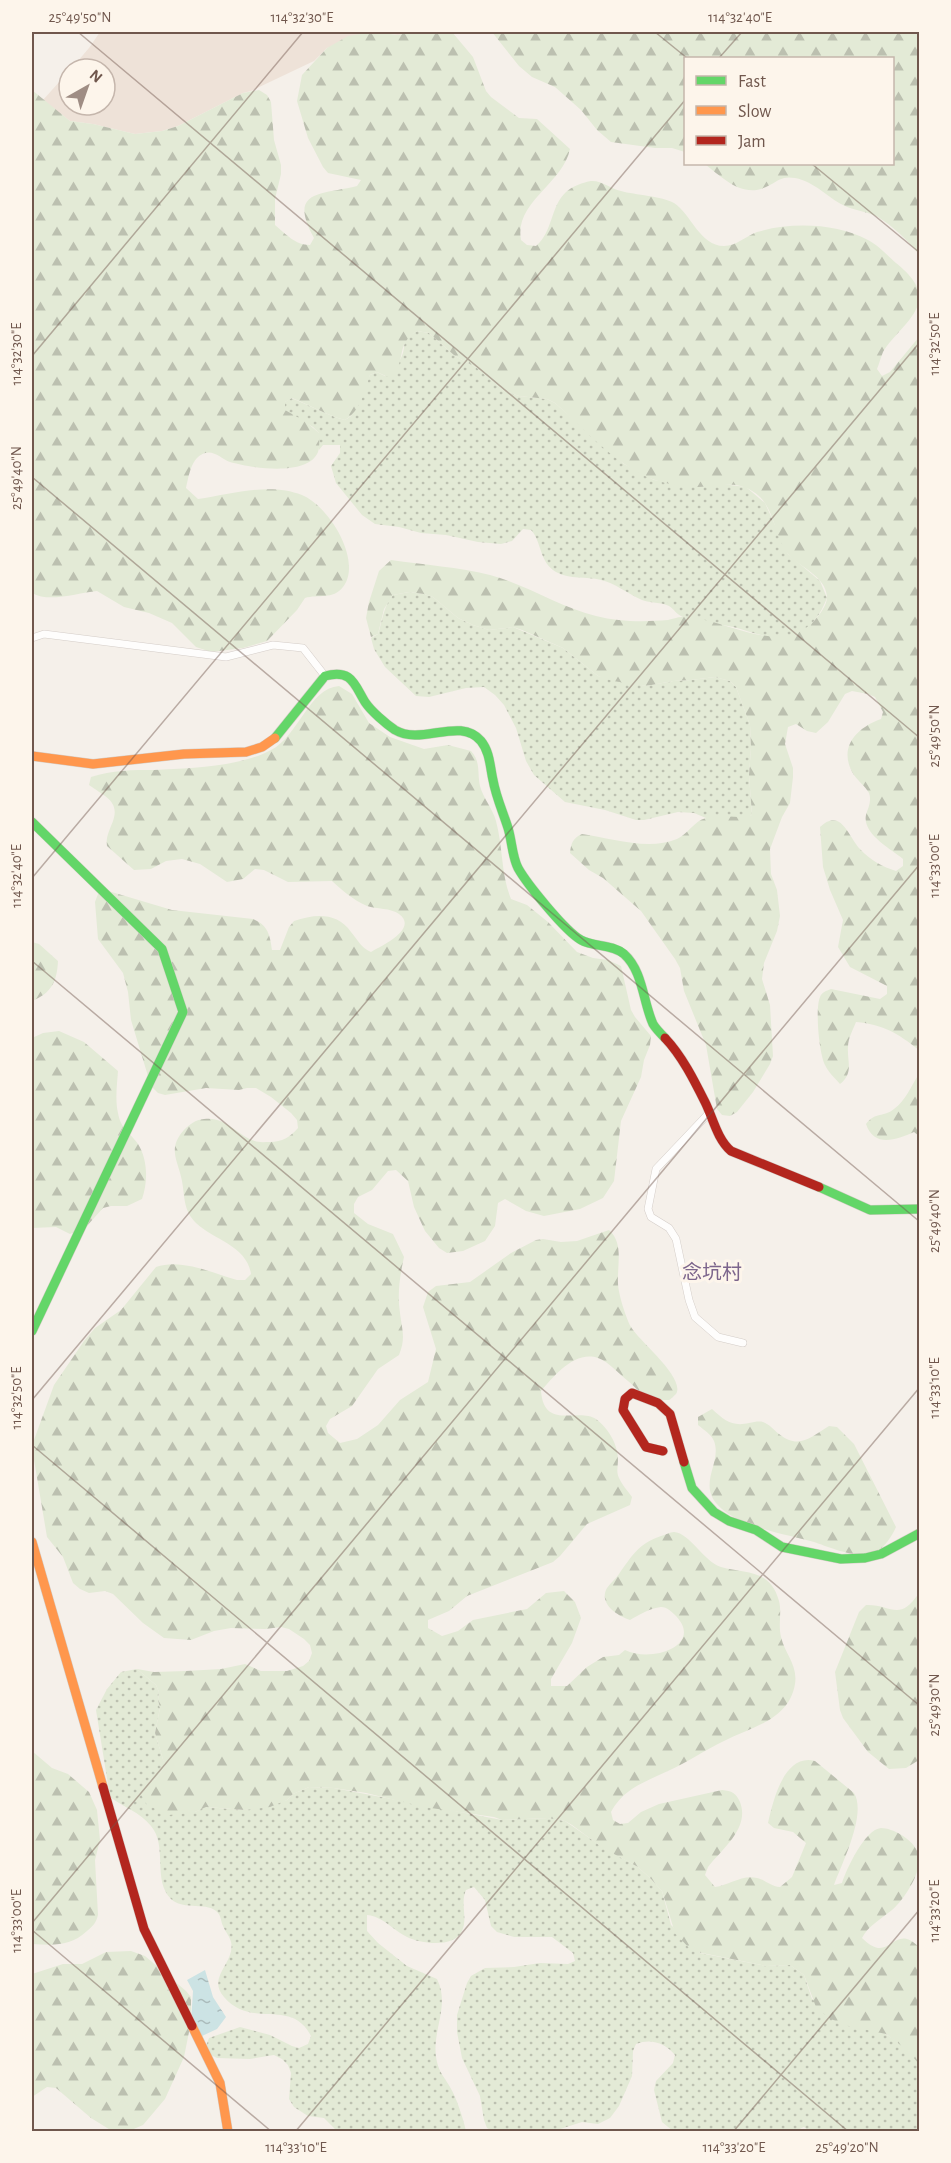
<svg xmlns="http://www.w3.org/2000/svg" width="951" height="2163" font-family="'Alegreya Sans','Noto Sans SC',sans-serif">
<defs>
<pattern id="grass-dots" width="8" height="8" patternUnits="userSpaceOnUse" patternTransform="scale(1.5)"><rect width="8" height="8" fill="#e3ead6"/><path d="M2 2h.1M6 6h.1" fill="none" stroke="#bcc0b0" stroke-width="1.8" stroke-linecap="round"/></pattern>
<pattern id="forest-firs" width="22" height="20" patternUnits="userSpaceOnUse" patternTransform="scale(1.5)"><rect width="22" height="20" fill="#e3ead6"/><path d="M5 1l3.5 6h-7zM16 11l3.5 6h-7z" fill="#bcc0b0"/></pattern>
<pattern id="water-ripples" width="26" height="14" patternUnits="userSpaceOnUse" patternTransform="scale(1.5)"><rect width="26" height="14" fill="#cce3e4"/><path d="M2 4q2-2 4 0t4 0M15 11q2-2 4 0t4 0" fill="none" stroke="#abb"/></pattern>
</defs>
<rect width="100%" height="100%" fill="#f5f0ea"/>
<path fill="#eee2d8" d="M100,32h311l-13,3 -17,-3 -54,16 -13,13 -63,30 -8,2 -65,33 -16,5 -27,3 -42,-10 -23,-3 -27,-21 26,-29v34h36v-36h-34l18,-21z"/>
<path fill="url(#grass-dots)" d="M417,331l12,2 26,23 22,12 26,22 16,6 28,3 8,4 69,61 30,16 43,7 25,-3 24,3 19,16 23,51 32,27 7,17c-6,15 -15,30 -31,37 -21,8 -43,-3 -63,-8 -16,-4 -34,-5 -50,-10 -6,-2 -9,-8 -14,-11 -8,-4 -19,-3 -27,-6 -14,-6 -27,-17 -41,-20 -15,-4 -31,0 -45,-8 -17,-10 -14,-30 -25,-42l-8,-1 -11,12 -11,3 -23,-2 -32,-7 -25,-2 -22,-6 -24,-3 -13,-9 -26,-32 -5,-17 9,-13v-8h-17l-4,5v-17l-6,-6 -29,-17 1,-8 6,-4c19,7 35,17 54,22l6,-4 19,-41 7,-3 8,4c4,-5 13,-11 16,-18 7,-14 -3,-16 16,-27z
M409,592l15,2 9,3 25,21 15,7 16,5 24,-3 50,21 35,28 48,10 27,-5 18,-1 24,-3 15,4 6,6 14,38 1,23 -2,27 3,40 -7,3h-39l-12,-5 -16,-1 -34,8h-8l-31,-10 -40,-8 -31,-27 -8,-14 -10,-33 -12,-23 -9,-10 -11,-8 -18,1 -37,9 -13,-1 -31,-29 -11,-18 -3,-11 7,-4c5,-15 5,-27 15,-39z
M137,1669l19,16 3,7 -1,8 2,8 -5,25 10,33 -9,13 -8,3 47,30 10,-5 40,3 42,-10 6,-6 16,-7 25,1 168,32 46,-2 17,3 39,27 34,19 13,12 11,12 9,34 29,28 66,13 24,-1 14,10 8,24c26,13 94,38 106,63 5,9 1,57 1,69l-109,1 -6,-5 -11,5 -120,-1 -11,-9 -8,-32 2,-9 17,-18 2,-8c-10,-12 -24,-17 -39,-11l-3,7 -1,25 -3,7 -10,23 -9,12 -12,6 -16,-2 -28,9h-61l-6,-3 -3,-8 -4,-24 -18,-38 -5,-26v-17l10,-32 4,-7 14,-8 29,-1 26,-4 28,1 7,-3 -2,-8 -21,-16h-38l-17,-5 -6,-6 -6,-26 -11,-13 -8,3c-6,13 2,28 -4,41 -7,17 -41,13 -55,6 -14,-7 -25,-21 -40,-22v16l11,12 29,23 30,13c14,28 -7,53 0,83 2,10 8,16 13,25 7,12 13,31 16,44h-129l-13,-13 -16,-2 -14,-9 -5,-8 2,-26 -3,-8 -6,-6 -8,-4 -24,4 -33,-1 -8,-4 -3,-8 3,-8 31,-11 30,8 22,11 7,2 9,-4 3,-8c-20,-39 -59,-6 -87,-39 -18,-20 12,-35 7,-55 -1,-5 -6,-11 -8,-16 -2,-4 -2,-10 -5,-13 -9,-12 -35,-2 -47,-14 -19,-19 -3,-53 -20,-73 -11,-14 -28,-19 -41,-29l-14,-87 11,-21 14,-17z"/>
<path fill="url(#forest-firs)" d="M373,32l25,3 13,-3h41l21,25 13,34 5,6 28,21 18,1 33,30c-7,35 -56,53 -49,91l6,5 9,1c17,-14 14,-39 30,-54 5,-5 18,-10 25,-11 10,-1 20,8 30,10 14,4 41,5 53,12 17,11 26,43 50,43 12,0 22,-10 33,-14 34,-10 79,-9 111,8 10,5 20,16 28,23 11,9 25,22 23,37 -2,18 -27,36 -36,52 -2,5 -4,12 -6,17l5,7 8,-4 29,-35v713c-22,-17 -34,-25 -63,-28 -3,8 -8,16 -8,25 -1,14 6,26 -8,37 -5,-6 -12,-12 -15,-19 -6,-12 -10,-56 -5,-68 2,-5 6,-6 11,-8l49,10 7,-5v-8l-37,-19 -12,-20 5,-27 -13,-30 -7,-23 -3,-40c21,-20 28,9 40,22 10,11 23,18 36,22l7,-5v-7c-12,-10 -41,-25 -37,-44 2,-7 6,-14 3,-22 -4,-7 -11,-12 -15,-18 -17,-27 2,-47 27,-56l2,-7 -8,-15 -7,-3 -16,-3 -7,3 -17,28 -12,11 -9,-2 -11,-7 -8,3 -3,17 8,24v9l-3,26 -8,14 -12,32 1,25 6,16 3,26 -3,15 -13,32 -2,16 8,26 3,51 -3,8 -17,28 -16,20 -7,4 -8,-1 -5,-6 -11,-64 -22,-54 -4,-23 -5,-9 -34,-48 -38,-33 -14,-8 -19,-17c1,-10 3,-15 12,-19 29,4 66,17 95,5 11,-5 17,-18 29,-21 16,-5 31,2 46,-3l-3,-40 2,-27 -1,-23 -14,-38 -6,-6 -15,-4 -24,3 -18,1 -27,5 -33,-5 -15,-5 -35,-28 -41,-18 -9,-3 -24,3 -16,-5 -15,-7 -25,-21 -9,-3 -15,-2 -16,3 -9,14 -6,25 -7,3 -5,-19 3,-16 10,-31 12,-11c33,5 68,7 99,15 37,10 69,32 106,41 23,6 49,6 72,4 5,-1 9,-3 14,-3 43,0 97,42 133,3 5,-6 12,-15 12,-23 -1,-21 -28,-30 -39,-43 -13,-16 -13,-42 -28,-57 -22,-20 -40,-9 -65,-10 -13,0 -27,-3 -40,-7 -35,-11 -72,-52 -100,-77l-8,-4 -28,-3 -16,-6 -26,-22 -22,-12 -26,-23 -12,-2c-24,14 -8,34 -29,46l-11,-5 -7,3c-6,17 -9,35 -25,45 -19,-5 -35,-15 -53,-22l-7,4v8l21,12 13,11c0,6 1,13 -1,19 -10,25 -67,16 -88,10 -8,-3 -16,-12 -25,-9 -14,4 -16,23 -19,35l12,11c33,-5 72,-17 104,-4 27,11 61,66 41,92 -10,13 -25,7 -38,11l-8,12 -30,31 -24,7 -32,4 -15,-5 -24,-24 -23,-10 -25,-6 -27,-16c-20,2 -48,12 -65,2v-503l38,31 23,3 42,10 27,-3 16,-5 65,-33 16,-3 8,5 4,7 3,38 7,25v9l-6,25v26c11,9 20,20 35,20l4,-7c-27,-49 8,-43 43,-52l4,-6 -33,-7 -5,-6 -15,-29 -11,-37 5,-26 25,-27 21,-12z
M492,32h427v222c-12,-14 -25,-27 -41,-37 -11,-6 -24,-6 -35,-12 -16,-8 -28,-23 -48,-27 -11,-2 -15,1 -25,7 -26,15 -46,-6 -65,-21h187v-106h-206l-1,94 -13,-4h-17l-44,-6 -14,-12 -16,-20 -26,-23 -23,-10 -13,-11z
M339,686l13,8 17,29 21,14 34,12 24,-4 23,6c10,11 6,21 9,35 3,12 13,23 16,35 7,26 5,54 15,78l16,6 21,17 29,30 16,6 15,2 13,6 10,44 4,7 16,19 -1,9 -6,15 -3,17 -20,44 -7,60 -11,17 -23,11 -36,7 -18,-5 -21,-12 -7,4 -3,23 -10,15 -22,10 -16,2 -8,-5 -14,-17 -11,-24 -6,-26 -12,-11 -8,1 -16,19 -14,7 -4,7v9l14,11 25,10 11,23c-4,18 -7,37 -4,56 2,17 6,25 -1,42l-21,14 -26,37 -22,13 -4,7 2,7 12,10 17,-4 21,-14 22,-25 28,-18 8,-33 -13,-42 5,-15 8,-6 34,-4 41,-29 25,-13 7,-1 18,3 16,-1 32,-11c15,13 8,35 9,53 0,10 8,35 13,44 8,14 55,51 45,67 -1,1 -6,6 -7,6 -6,0 -13,0 -19,-2 -8,-3 -15,-11 -22,-17 -9,-7 -19,-19 -30,-23 -23,-8 -44,18 -57,33 3,40 38,16 55,28 12,9 22,25 22,41 0,6 -2,12 1,18 3,7 9,13 13,19l-2,8 -43,19 -27,32 -7,6 -86,34 -18,15 -21,9v8l14,8 16,-5 15,-11 54,-11 19,-16 18,-2 11,11 6,16 -9,25 -21,36v7h16l20,-19 16,-10 16,-2 6,-5c26,13 79,-4 51,-34 -4,-4 -9,-9 -15,-9 -11,1 -22,8 -31,13 -12,-4 -32,-16 -23,-32 3,-5 9,-9 12,-14 12,-17 20,-31 42,-38 4,-1 9,-4 13,-4 16,1 30,30 47,35 24,7 49,1 58,34 3,11 -1,24 2,36 4,17 17,28 14,47 -6,36 -43,43 -71,57 -19,9 -36,21 -56,30 -23,11 -44,17 -57,41l2,8 7,4 8,-1 13,-11 18,-8 63,-14c10,1 14,3 18,12 10,26 -17,46 -32,65l-3,8 10,12c14,-2 28,-13 42,-9 9,2 13,8 23,9l12,-10 14,-34 -13,-11 -19,-4 -6,-5c5,-22 16,-70 47,-62l39,32c13,21 -12,70 -20,92l8,-2c4,-13 23,-54 39,-55 12,0 30,11 35,21 4,6 3,16 1,22 -2,11 -17,33 -25,39 -11,9 -24,16 -30,28 24,24 28,-3 45,1 4,1 9,5 12,8v117l-12,-14 -21,-16 -42,-9 -15,-7 -13,-11 -12,-32 -14,-10 -24,1 -74,-15 -17,-18 -13,-42 -11,-12 -13,-12 -35,-19 -31,-23 -7,-4 -17,-3 -46,2 -8,-3 -70,-10 -58,-14 -32,-5 -25,-1 -16,7 -6,6 -17,7 -25,3 -39,-3 -11,5 -26,3 -22,-10 -5,-9v-9l6,-5 8,-3 9,-13 -10,-33 5,-25 -2,-8 1,-8 -3,-7 -19,-16 17,3 32,-1 35,-2 24,-5 16,7h26l16,-5 6,-5 3,-8 -2,-8 -6,-6 -15,-10 -8,-2 -16,2 -34,-1 -17,3 -23,9 -27,-2 -21,-15 -30,-29 -8,-3 -16,2 -9,-4 -7,-6 -10,-26 -16,-20 -15,-89 2,-8 20,-55 30,-44 11,-13 26,-18 35,-43c25,-9 56,6 81,13h8l6,-6c-4,-28 -37,-34 -55,-51 -13,-13 -11,-26 -14,-42 -4,-21 -15,-32 2,-51 6,-6 11,-10 20,-11 21,-3 31,14 48,21 6,3 12,2 18,2 12,0 20,-5 28,-14l-1,-8 -6,-7 -20,-16 -15,-9h-9l-8,2 -33,-2 -41,7 -7,-2 -7,-7 -20,-66 -3,-28 -5,-19 -25,-34 -3,-37 3,-8 7,-4 67,20 81,9c15,6 17,16 19,31h8l9,-23 5,-6c21,-7 43,-9 57,11 7,8 10,16 20,20 10,-6 48,-23 28,-38 -8,-6 -23,-5 -32,-8 -14,-6 -24,-15 -35,-25l-44,1 -24,-12 -9,-1 -12,10 -16,3 -27,-18 -18,-5 -16,2 -15,8 -17,1 -27,-24c-1,-8 1,-12 4,-20 11,-24 -4,-28 -22,-41l2,-8c21,-7 42,-7 63,-7 36,-2 86,-3 117,-20 27,-13 38,-62 68,-64z
M32,942l7,2 19,17c-1,20 -6,32 -26,40z
M59,1031l25,11 34,29c-1,14 -3,29 0,42 3,17 12,19 20,31 10,16 10,38 4,55l-15,7h-16l-8,2 -17,19 -16,7 -14,-7 -24,1v-190l11,-5z
M919,1074v62l-5,-4c-18,8 -40,16 -48,-8 10,-13 17,-6 28,-15 12,-9 17,-23 25,-35z
M712,1409c12,11 20,18 37,14 5,-1 10,-2 14,-1 6,2 11,8 16,12 20,16 32,3 50,-8l8,1 17,17 42,83c-4,9 -11,20 -20,25 -15,9 -47,-5 -62,-10 -29,-8 -78,-15 -98,-39 -17,-21 6,-41 -2,-62 -3,-7 -10,-11 -16,-16v-8z
M919,1593v167l-13,8 -17,1 -21,-17 -25,-34 -3,-8 -5,-38 24,-60 7,-7c25,-1 33,18 53,-12z
M32,1751l20,17 16,6 21,18 8,18 3,30 -5,20 3,55c-2,8 -5,11 -11,16 -17,16 -34,14 -55,13z
M131,1951l14,5 41,35 5,6v25l-7,35 -19,42 -22,26 -14,6h-17l-21,-13 -35,-30 -9,-1 -15,10v-123l31,-10h19l24,-12z"/>
<path fill="url(#water-ripples)" d="M205,1970l8,27 13,20 -9,12 -15,7 -11,-14 2,-31 -6,-11z"/>
<g fill="none" stroke-linecap="round" stroke-linejoin="round">
<defs>
<path id="street" d="M32,638l12,-4 182,23 47,-12 30,3 22,28
M710,1112l-54,57 -8,40 3,8 18,11 7,11 13,61 6,17 23,20 25,6"/>
<path id="fast" d="M275,738l50,-62c27,-7 29,8 40,26 6,9 21,22 30,28 27,16 65,-14 86,11 9,11 9,26 12,39 3,17 10,32 15,48 4,13 4,28 10,40 9,16 47,63 63,72 12,7 31,4 43,14 19,17 19,48 29,70 3,5 8,10 12,14
M32,822l130,127 21,63 -151,319
M819,1187l51,23 50,-1
M684,1462l8,26 22,24 15,9 27,9 26,17 59,12 24,-1 16,-4 39,-21"/>
<path id="slow" d="M32,756l61,8 91,-10 62,-2 16,-5 13,-9
M32,1542l71,245
M192,2026l28,57 8,49"/>
<path id="jam" d="M665,1038c17,18 29,42 40,64 8,16 12,37 26,49l88,36
M663,1451l-17,-4 -23,-37 2,-11 7,-6 26,10 12,11 14,48
M103,1787l41,142 48,97"/>
</defs>
<use href="#street" stroke="#d4cdc8" stroke-width="8"/>
<use href="#fast" stroke="#d4ccc6" stroke-width="10"/>
<use href="#slow" stroke="#d4ccc6" stroke-width="10"/>
<use href="#jam" stroke="#d4ccc6" stroke-width="10"/>
<use href="#street" stroke="#fefdfc" stroke-width="7"/>
<use href="#fast" stroke="#63d668" stroke-width="9"/>
<use href="#slow" stroke="#ff974d" stroke-width="9"/>
<use href="#jam" stroke="#b3261e" stroke-width="9"/>
</g>
<path fill="none" stroke="#70574d" stroke-width="1.5" stroke-opacity="0.45" d="M78,32l842,706M655,32l32,26M719,58l23,-26M812,164l108,89M32,356l271,-324M32,477l888,745M32,878l654,-779M32,961l888,745M32,1400l888,-1058M32,1445l817,687M32,1923l888,-1059M32,1930l240,202M295,2132l625,-745M733,2132l187,-223"/>
<g text-anchor="middle" dominant-baseline="central" stroke-width="6" stroke-linejoin="round" paint-order="stroke">
<g font-size="20" fill="#7c658c" stroke="#fdf5eb">
<text x="712" y="1273">念坑村</text>
</g>
</g>
<rect width="951" height="2163" fill="none" stroke="#fdf5eb" stroke-width="66"/>
<rect x="684" y="57" width="210" height="108" fill="#fdf5eb" stroke="#c5b6ac" stroke-width="1.5"/>
<rect x="696" y="76" width="30" height="9" fill="#63d668" stroke="#c5b6ac" stroke-width="1.5"/>
<text x="738" y="87" font-size="18" fill="#70574d">Fast</text>
<rect x="696" y="106" width="30" height="9" fill="#ff974d" stroke="#c5b6ac" stroke-width="1.5"/>
<text x="738" y="117" font-size="18" fill="#70574d">Slow</text>
<rect x="696" y="136" width="30" height="9" fill="#b3261e" stroke="#c5b6ac" stroke-width="1.5"/>
<text x="738" y="147" font-size="18" fill="#70574d">Jam</text>
<g transform="translate(87 87) rotate(40)"><circle r="28" fill="#fdf5eb" stroke="#c5b6ac" stroke-width="1.5"/>
<path d="M0-4.5L10 22L0 15L-10 22Z" fill="#9f8d84"/>
<text y="-9" font-size="16" font-weight="bold" text-anchor="middle" fill="#70574d">N</text>
</g>
<rect x="33" y="33" width="885" height="2097" fill="none" stroke="#70574d" stroke-width="2"/>
<g font-size="15" text-anchor="middle" fill="#70574d">
<text x="80" y="22">25°49'50"N</text>
<text x="302" y="22">114°32'30"E</text>
<text x="740" y="22">114°32'40"E</text>
<text transform="translate(934 344) rotate(-90)" y="5">114°32'50"E</text>
<text transform="translate(16 354) rotate(-90)" y="5">114°32'30"E</text>
<text transform="translate(16 478) rotate(-90)" y="5">25°49'40"N</text>
<text transform="translate(934 736) rotate(-90)" y="5">25°49'50"N</text>
<text transform="translate(934 866) rotate(-90)" y="5">114°33'00"E</text>
<text transform="translate(16 876) rotate(-90)" y="5">114°32'40"E</text>
<text transform="translate(934 1221) rotate(-90)" y="5">25°49'40"N</text>
<text transform="translate(934 1388) rotate(-90)" y="5">114°33'10"E</text>
<text transform="translate(16 1398) rotate(-90)" y="5">114°32'50"E</text>
<text transform="translate(934 1705) rotate(-90)" y="5">25°49'30"N</text>
<text transform="translate(934 1911) rotate(-90)" y="5">114°33'20"E</text>
<text transform="translate(16 1921) rotate(-90)" y="5">114°33'00"E</text>
<text x="296" y="2152">114°33'10"E</text>
<text x="734" y="2152">114°33'20"E</text>
<text x="847" y="2152">25°49'20"N</text>
</g>
</svg>
